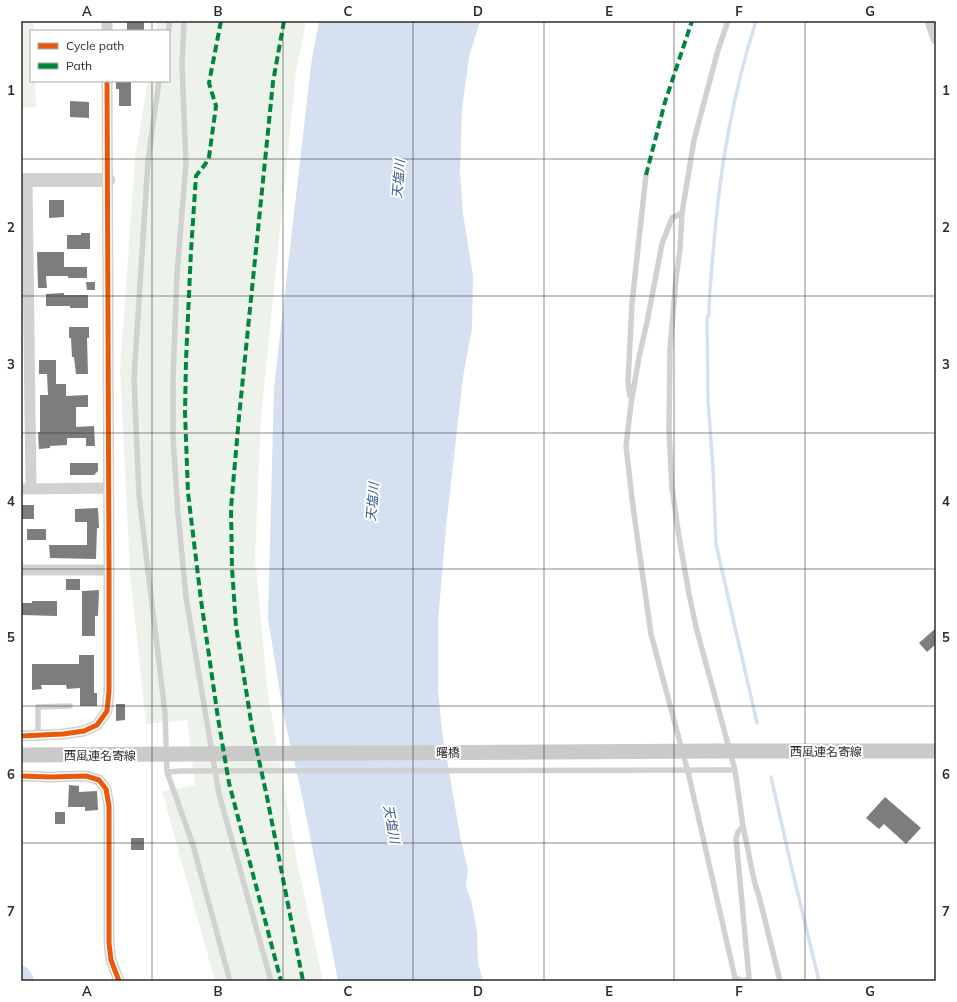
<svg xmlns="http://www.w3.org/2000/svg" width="957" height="1002" font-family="Mulish,'Noto Sans JP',sans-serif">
<rect width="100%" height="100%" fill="#fff"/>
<path fill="#edf3ea" d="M21,21h12l1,10h-3v50h4l1,26 -15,1z
M157,21h149l-10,51 -35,347 -6,138 13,137 29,167 26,120h-108l-53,-189 33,-7 -8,-65 -41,4 -16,-150 -10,-205 15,-211 13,-77h21v-50h-13z"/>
<path fill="#d5e1f1" d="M319,21h161l-11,36 -7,52 -2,62 3,43 10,62 -1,52 -9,49 -17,150 -8,95v68l4,41 19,110 7,28 -2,17 6,18 5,28 1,31 5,18h-145l-35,-181 -19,-83 -16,-98 6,-231 37,-323z"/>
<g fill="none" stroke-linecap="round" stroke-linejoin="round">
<path stroke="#d5e1f1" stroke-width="3.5" d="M756,21c-23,72 -36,146 -42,221 -2,25 -5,49 -5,73l-2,3 1,84 5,66 3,76 41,179
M771,777l20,88 28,116"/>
<path stroke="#d5e1f1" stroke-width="20" d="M21,976l3,5"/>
</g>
<path fill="#7d7d7d" d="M127,21h17v10h-17z
M116,81h15v25h-12v-17h-3z
M70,101l19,1v16l-19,-1z
M49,200h15v17l-15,1z
M81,233h9v16h-23v-14h14z
M37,252h27v15h23v11h-19v-2h-22l1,12h-9z
M86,282h9v8h-8z
M64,293v2h24v13h-18v-2h-24v-12z
M69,327h20v11h-2l1,36h-12l-2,-17h-2l-1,-19h-2z
M39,360h17v24h10v12l22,-1v12h-12v20l18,-1 1,20h-9v-8h-19v7l-17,1v2l-11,1 -1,-17h2v-37h8l-1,-21h-8z
M70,463h28v8l-4,4h-24z
M21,505h13v14h-13z
M98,508l1,20h-2l-1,31 -46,-1 -1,-13h38v-23h-12v-13z
M27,529h19v11h-19z
M66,579h14v11h-14z
M99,590l-1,26h-3v20h-13v-45z
M32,601h25v15l-36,-1v-12h11z
M936,628v16l-9,8 -8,-9z
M79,655h15v38h3v13h-17v-18l-13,1 -1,-4h-25l1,4 -10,1v-26h47z
M116,704h9v16l-9,1z
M69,785l10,1v6l18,-1 1,19 -13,1v-4h-17z
M885,797l36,31 -15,16 -22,-20 -5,5 -13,-11z
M55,812h10v12h-10z
M131,838h13v12h-13z"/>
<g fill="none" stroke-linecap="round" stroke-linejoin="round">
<path stroke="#d1d1d1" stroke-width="5.5" d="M184,21l-2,45 4,97 -9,111 -4,106v57l5,76 8,84 33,197 52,187
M728,21l-10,29 -24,90 -12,73 -2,36 -4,29 -6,72 -1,80 3,58 7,49 10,57 7,33 39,143 8,56 11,54 6,20 20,81
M168,31l2,-10
M159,81l-11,80 -14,217 5,117 26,218 2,59 26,73 37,136
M682,213l-10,5 -10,26 -15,78 -8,35 -8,47 -5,42 7,61 18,127 38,142 46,202 8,3
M630,396l-2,-14 4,-79 14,-128
M38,735v-28l32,-1
M722,770h13
M167,772l14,-1
M743,826l-5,6 -2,6 13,140 -5,3"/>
<path stroke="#d1d1d1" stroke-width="11" d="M107,21v10
M930,21l6,18
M27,180l4,309
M21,489l88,-1
M21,570h88
M21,736l42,-2 21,-3 13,-6 10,-14 2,-20v-121l-2,-489
M21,776l29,1 36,-1 13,4 7,9 3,17v137l2,17 8,21"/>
<path stroke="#d1d1d1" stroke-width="14" d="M21,180h87"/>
<path stroke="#cacaca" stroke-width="15" d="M717,751h219
M21,755l159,-1"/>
<path stroke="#d1d1d1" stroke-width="5.5" d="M181,771l541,-1"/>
<path stroke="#cacaca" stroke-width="15" d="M180,754l537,-3"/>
<path stroke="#00873e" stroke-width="4" stroke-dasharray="8 4" stroke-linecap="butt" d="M221,21l-12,62 7,23 -7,51c-3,8 -8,12 -13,19l-5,75 -5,109 -1,52 3,81 13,107 17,118 11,65 52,198
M284,21l-11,61 -34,335 -8,91 1,60 4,58 16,102 15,69 36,184
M646,175l19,-73 27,-81"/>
<defs>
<path id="cycleway" d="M21,736l42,-2 21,-3 13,-6 10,-14 2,-20v-121l-2,-489
M21,776l29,1 36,-1 13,4 7,9 3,17v137l2,17 8,21"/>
</defs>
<use href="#cycleway" stroke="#fff" stroke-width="8"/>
<use href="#cycleway" stroke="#e8590c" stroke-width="5"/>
</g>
<path fill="none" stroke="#2c2c2c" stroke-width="1" stroke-opacity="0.55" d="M152,21v10M283,21v960M413,21v960M544,21v960M674,21v960M805,21v960M152,81v900M21,159h915M21,296h915M21,433h915M21,569h915M21,706h915M21,843h915"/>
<g text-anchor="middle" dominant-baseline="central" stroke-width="4" stroke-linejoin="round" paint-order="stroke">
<g font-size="12" fill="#2c2c2c" stroke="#fff">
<text x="826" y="751">西風連名寄線</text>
<text x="448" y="752">曙橋</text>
<text x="100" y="755">西風連名寄線</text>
</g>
<g font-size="13" font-style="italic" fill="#385c8f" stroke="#fff">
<text transform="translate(398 179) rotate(-85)">天塩川</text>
<text transform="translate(372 502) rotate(-85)">天塩川</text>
<text transform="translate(392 824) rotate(80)">天塩川</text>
</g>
</g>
<rect width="957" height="1002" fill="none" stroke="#ffffff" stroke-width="44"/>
<rect x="30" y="30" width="140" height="52" fill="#ffffff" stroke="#ababab"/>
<rect x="38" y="43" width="20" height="6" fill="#e8590c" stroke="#ababab"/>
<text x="66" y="50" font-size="12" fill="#2c2c2c">Cycle path</text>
<rect x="38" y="63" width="20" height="6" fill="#00873e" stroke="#ababab"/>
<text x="66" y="70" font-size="12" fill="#2c2c2c">Path</text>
<rect x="22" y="22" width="913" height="958" fill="none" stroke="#2c2c2c" stroke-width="1.5"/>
<g font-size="13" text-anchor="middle" font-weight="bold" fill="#2c2c2c">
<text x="87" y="16">A</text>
<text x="218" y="16">B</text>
<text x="348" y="16">C</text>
<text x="478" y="16">D</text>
<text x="609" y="16">E</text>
<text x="739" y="16">F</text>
<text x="870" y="16">G</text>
<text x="11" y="95">1</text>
<text x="946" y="95">1</text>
<text x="11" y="232">2</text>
<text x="946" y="232">2</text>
<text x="11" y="369">3</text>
<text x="946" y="369">3</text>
<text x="11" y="506">4</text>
<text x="946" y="506">4</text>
<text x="11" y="642">5</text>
<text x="946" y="642">5</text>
<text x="11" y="779">6</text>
<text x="946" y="779">6</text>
<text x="11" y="916">7</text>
<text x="946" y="916">7</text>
<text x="87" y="996">A</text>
<text x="218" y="996">B</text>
<text x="348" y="996">C</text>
<text x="478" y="996">D</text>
<text x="609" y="996">E</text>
<text x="739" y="996">F</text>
<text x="870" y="996">G</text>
</g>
</svg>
